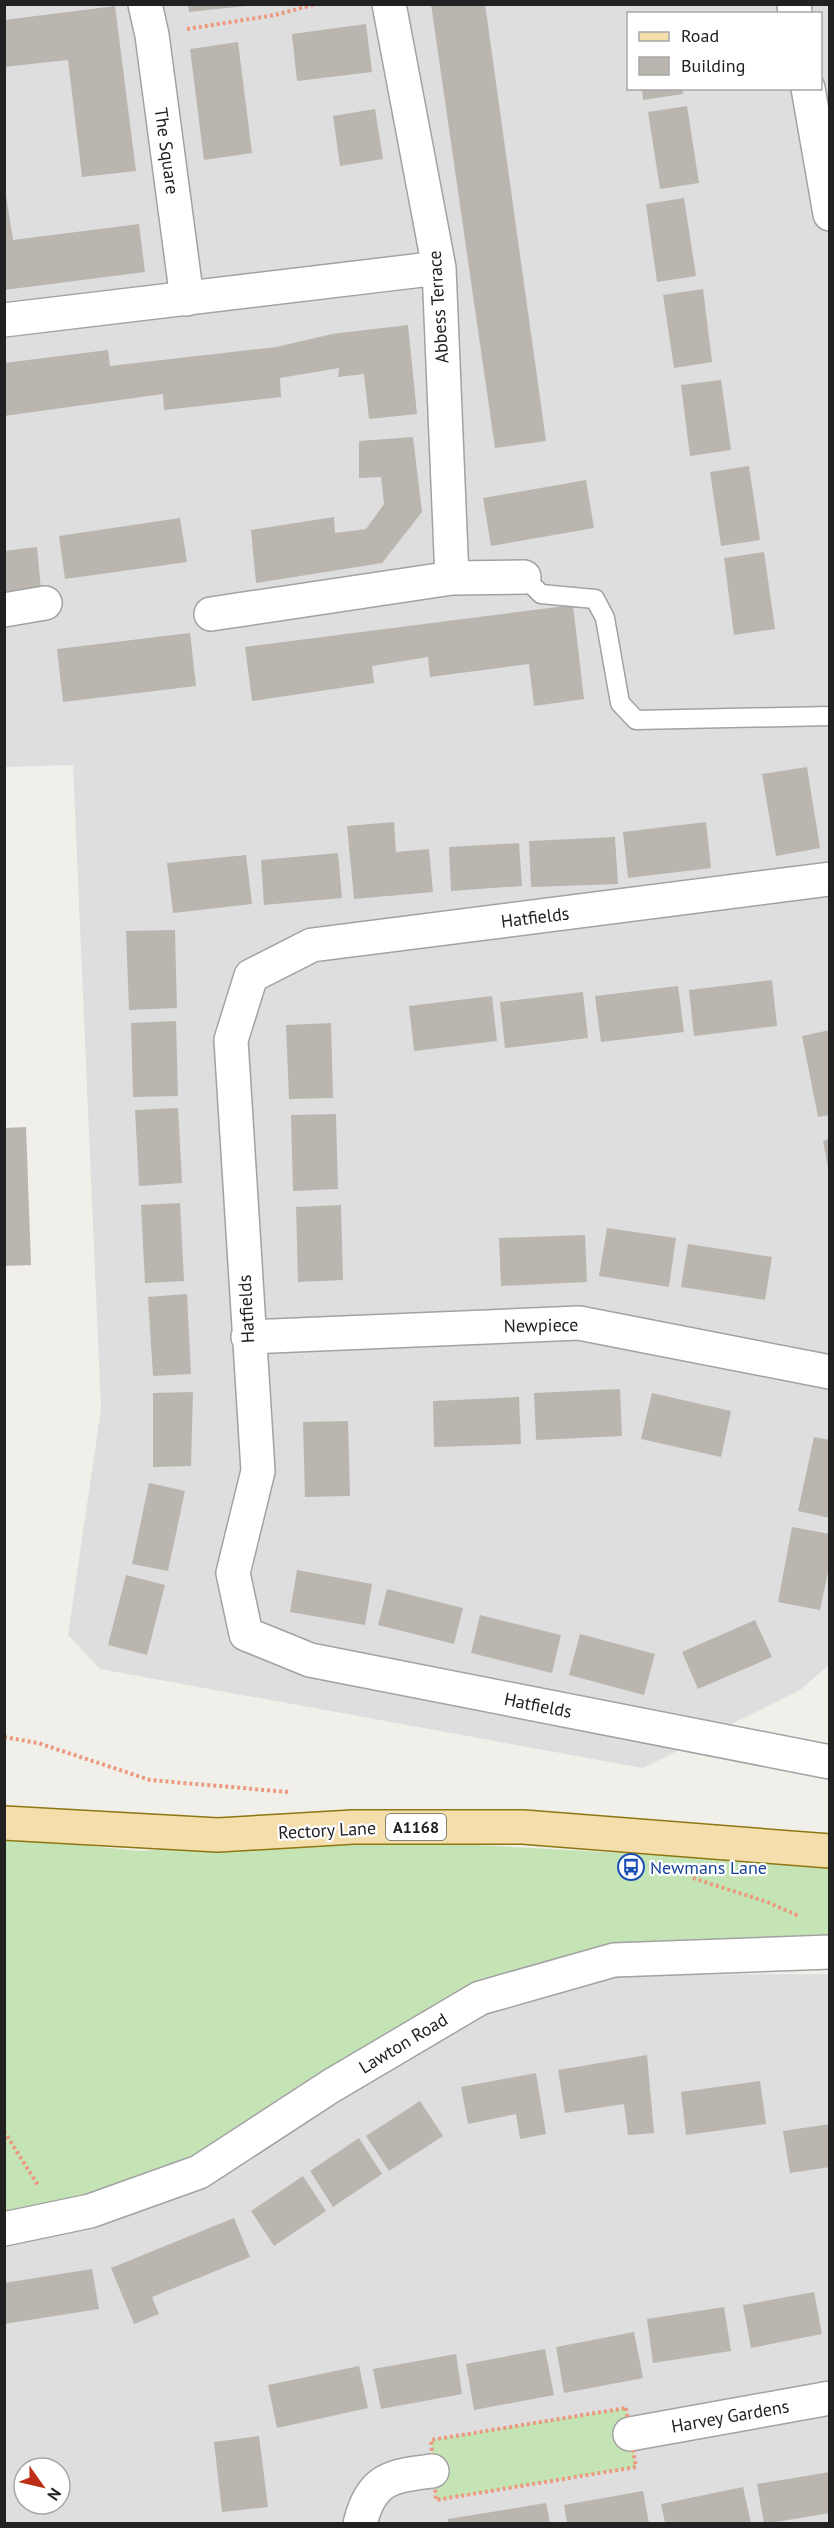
<svg xmlns="http://www.w3.org/2000/svg" width="834" height="2528" font-family="'PT Sans',sans-serif">
<rect width="100%" height="100%" fill="#f0efe9"/>
<path fill="#dfdede" fill-rule="evenodd" d="M4,5h825v1660l-29,25 -157,78 -543,-99 -32,-34 33,-226 -28,-644 -68,2zM628,14h192v74h-192z
M829,1974v549l-824,1v-280l90,-17 114,-40 134,-93 142,-85 133,-34zM24,2468h36v36h-36z"/>
<path fill="#c5e4b5" d="M4,1837l135,14 209,-13 481,26v88l-215,8 -134,38 -281,174 -194,57z
M626,2408l10,59 -200,33 -5,-60z"/>
<path fill="#bab5af" d="M188,4h58v2l-57,6z
M431,4h54l61,437 -51,7z
M115,6l21,165 -54,6 -14,-117 -64,7v-47z
M366,24l6,48 -75,9 -5,-47z
M238,42l14,111 -48,7 -14,-111z
M642,88h40l1,6 -40,6z
M687,106l12,77 -39,6 -12,-77z
M375,109l8,50 -43,7 -7,-50z
M4,183l9,57 126,-16 6,48 -141,18z
M684,198l12,78 -39,6 -11,-78z
M703,289l9,73 -38,6 -11,-73z
M408,325l9,89 -48,5 -5,-45 -26,3 1,-9 -59,10 1,19 -117,13 -1,-16 -159,22v-53l104,-13 2,16 166,-19 56,-13z
M721,380l10,70 -41,6 -9,-71z
M413,437l9,75 -40,51 -126,20 -5,-53 83,-13 1,16 31,-4 18,-25 -3,-27 -22,1v-37z
M749,466l11,74 -39,6 -11,-74z
M586,480l8,48 -103,18 -8,-48z
M180,518l7,44 -122,17 -6,-43z
M37,547l4,43 -37,4v-43z
M764,552l11,77 -41,6 -10,-77z
M573,605l11,94 -50,7 -5,-42 -99,13 -2,-20 -56,9 2,17 -122,18 -7,-54z
M190,633l6,53 -133,16 -6,-53z
M807,767l13,81 -44,8 -14,-82z
M394,822l2,30 33,-3 4,43 -79,7 -7,-73z
M706,822l5,46 -83,10 -5,-46z
M615,837l3,47 -87,3 -2,-46z
M519,843l3,43 -71,5 -2,-44z
M338,853l4,45 -78,7 -3,-45z
M246,855l6,49 -79,9 -6,-50z
M175,930l2,78 -48,2 -3,-79z
M772,980l5,46 -83,10 -5,-46z
M678,986l6,46 -83,10 -6,-46z
M583,992l5,46 -83,10 -5,-46z
M492,996l5,45 -83,10 -5,-45z
M176,1021l2,75 -45,1 -2,-74z
M331,1023l2,75 -44,1 -3,-74z
M830,1030v85l-12,2 -16,-81z
M178,1108l4,75 -43,3 -4,-76z
M336,1114l2,75 -45,2 -2,-76z
M26,1127l5,138 -27,1v-138z
M830,1139v29h-2l-5,-27z
M180,1203l4,78 -39,2 -4,-78z
M341,1205l2,75 -45,2 -2,-75z
M607,1228l69,10 -7,49 -70,-11z
M585,1235l2,47 -86,4 -2,-48z
M688,1244l84,13 -7,43 -84,-13z
M187,1294l4,80 -38,2 -5,-79z
M620,1389l2,47 -86,4 -2,-47z
M193,1392l-2,74 -38,1v-74z
M652,1393l79,18 -10,46 -80,-18z
M519,1397l2,47 -87,3 -1,-46z
M348,1421l2,75 -45,1 -2,-75z
M814,1437l16,3v78l-32,-7z
M149,1483l36,8 -17,80 -36,-7z
M792,1527l38,7v28l-10,48 -42,-8z
M297,1570l75,14 -7,41 -75,-13z
M126,1575l39,10 -18,70 -39,-10z
M387,1589l76,19 -9,36 -76,-19z
M480,1615l81,20 -9,38 -81,-20z
M755,1620l17,37 -74,32 -16,-37z
M580,1634l75,20 -11,41 -75,-20z
M647,2055l7,78 -26,2 -4,-31 -59,9 -7,-43z
M536,2073l10,61 -26,5 -4,-25 -48,10 -7,-37z
M760,2081l6,43 -80,11 -5,-43z
M420,2101l23,35 -54,35 -23,-35z
M830,2124v43l-40,6 -7,-42z
M359,2138l23,36 -49,33 -23,-36z
M303,2176l23,35 -52,35 -23,-35z
M234,2218l16,39 -98,40 7,17 -25,10 -23,-56z
M92,2269l7,40 -95,15v-41z
M814,2292l8,42 -71,14 -8,-43z
M724,2307l7,44 -78,12 -6,-44z
M634,2332l9,46 -79,15 -8,-46z
M545,2349l9,46 -80,15 -8,-46z
M456,2354l6,40 -81,15 -8,-40z
M359,2366l9,42 -91,20 -9,-43z
M259,2436l9,71 -46,5 -8,-70z
M830,2472v41l-66,11 -7,-40z
M743,2487l8,36h-86l-4,-19z
M643,2491l6,32h-82l-3,-18z
M546,2503l4,20h-102v-4z"/>
<g fill="none" stroke-linecap="round" stroke-linejoin="round">
<defs>
<path id="lane" d="M524,577l17,17 54,5 10,19 15,85 16,17 194,-4"/>
<path id="street" d="M145,4l7,31 35,264
M389,4l50,264 13,310
M794,4l1,10
M808,88l22,126
M4,320l435,-52
M4,610l41,-7
M211,614l241,-36 72,-1
M830,879l-518,66 -61,31 -20,64 27,431 -25,102 13,61 64,26 520,102
M248,1337l331,-14 251,49
M4,2229l86,-18 109,-39 132,-86 149,-88 134,-38 216,-8
M630,2434l200,-36
M360,2524c11,-46 31,-48 72,-53"/>
<path id="primary" d="M4,1823l214,12 135,-8h170l307,24"/>
</defs>
<use href="#lane" stroke="#a2a2a2" stroke-width="21"/>
<use href="#street" stroke="#a2a2a2" stroke-width="36"/>
<use href="#primary" stroke="#8e7610" stroke-width="36"/>
<path stroke="#ec997f" stroke-width="4" stroke-dasharray="3 3" stroke-linecap="butt" d="M187,29l88,-14 41,-11
M4,1737l34,6 112,37 138,12
M693,1878l74,24 32,14
M4,2131l35,56
M626,2408l10,59 -200,33 -5,-60z"/>
<use href="#lane" stroke="#fff" stroke-width="18"/>
<use href="#street" stroke="#fff" stroke-width="33"/>
<use href="#primary" stroke="#f3deac" stroke-width="33"/>
</g>
<defs>
<symbol id="bus-ring" viewBox="-11 -11 22 22"><circle r="9.5" fill="#fff" stroke="#1a4fb4" stroke-width="1.5"/><path d="M-5-6H5V4H4V6H2V4H-2V6H-4V4H-5ZM-3.5-4V0h7V-4ZM-3.5 1.2v1.5H-2V1.2ZM2 1.2v1.5H3.5V1.2Z" fill="#1a4fb4"/></symbol>
</defs>
<g fill-rule="evenodd">
<use href="#bus-ring" x="616" y="1852" width="30" height="30"/>
</g>
<g text-anchor="middle" dominant-baseline="central" stroke-width="4.5" stroke-linejoin="round" paint-order="stroke">
<rect fill="#fff" stroke="#646464" stroke-width="1.5" x="386" y="1814" width="60" height="26" rx="4.5"/>
<g font-size="16" font-weight="bold" fill="#212121">
<text x="416" y="1827">A1168</text>
</g>
<g font-size="18" fill="#212121" stroke="#fff">
<text transform="translate(167 151) rotate(82)">The Square</text>
<text transform="translate(438 307) rotate(-94)">Abbess Terrace</text>
<text transform="translate(535 917) rotate(-7)">Hatfields</text>
<text transform="translate(246 1309) rotate(-93)">Hatfields</text>
<text transform="translate(541 1325) rotate(-1)">Newpiece</text>
<text transform="translate(538 1705) rotate(11)">Hatfields</text>
<text transform="translate(327 1830) rotate(-3)">Rectory Lane</text>
<text transform="translate(403 2043) rotate(-31)">Lawton Road</text>
<text transform="translate(730 2416) rotate(-10)">Harvey Gardens</text>
</g>
<g font-size="18" fill="#164399" stroke="#fff" text-anchor="start">
<text x="650" y="1867">Newmans Lane</text>
</g>
</g>
<rect width="834" height="2528" fill="none" stroke="#212121" stroke-width="12"/>
<rect x="627" y="12" width="195" height="78" fill="#ffffff" stroke="#a6a6a6" stroke-width="1.5"/>
<rect x="639" y="32" width="30" height="9" fill="#f3deac" stroke="#a6a6a6" stroke-width="1.5"/>
<text x="681" y="42" font-size="18" fill="#212121">Road</text>
<rect x="639" y="57" width="30" height="18" fill="#bab5af" stroke="#a6a6a6" stroke-width="1.5"/>
<text x="681" y="72" font-size="18" fill="#212121">Building</text>
<g transform="translate(42 2486) rotate(124)"><circle r="28" fill="#ffffff" stroke="#a6a6a6" stroke-width="1.5"/>
<path d="M0-4.5L10 22L0 15L-10 22Z" fill="#bc2e16"/>
<text y="-9" font-size="16" font-weight="bold" text-anchor="middle" fill="#212121">N</text>
</g>
</svg>
